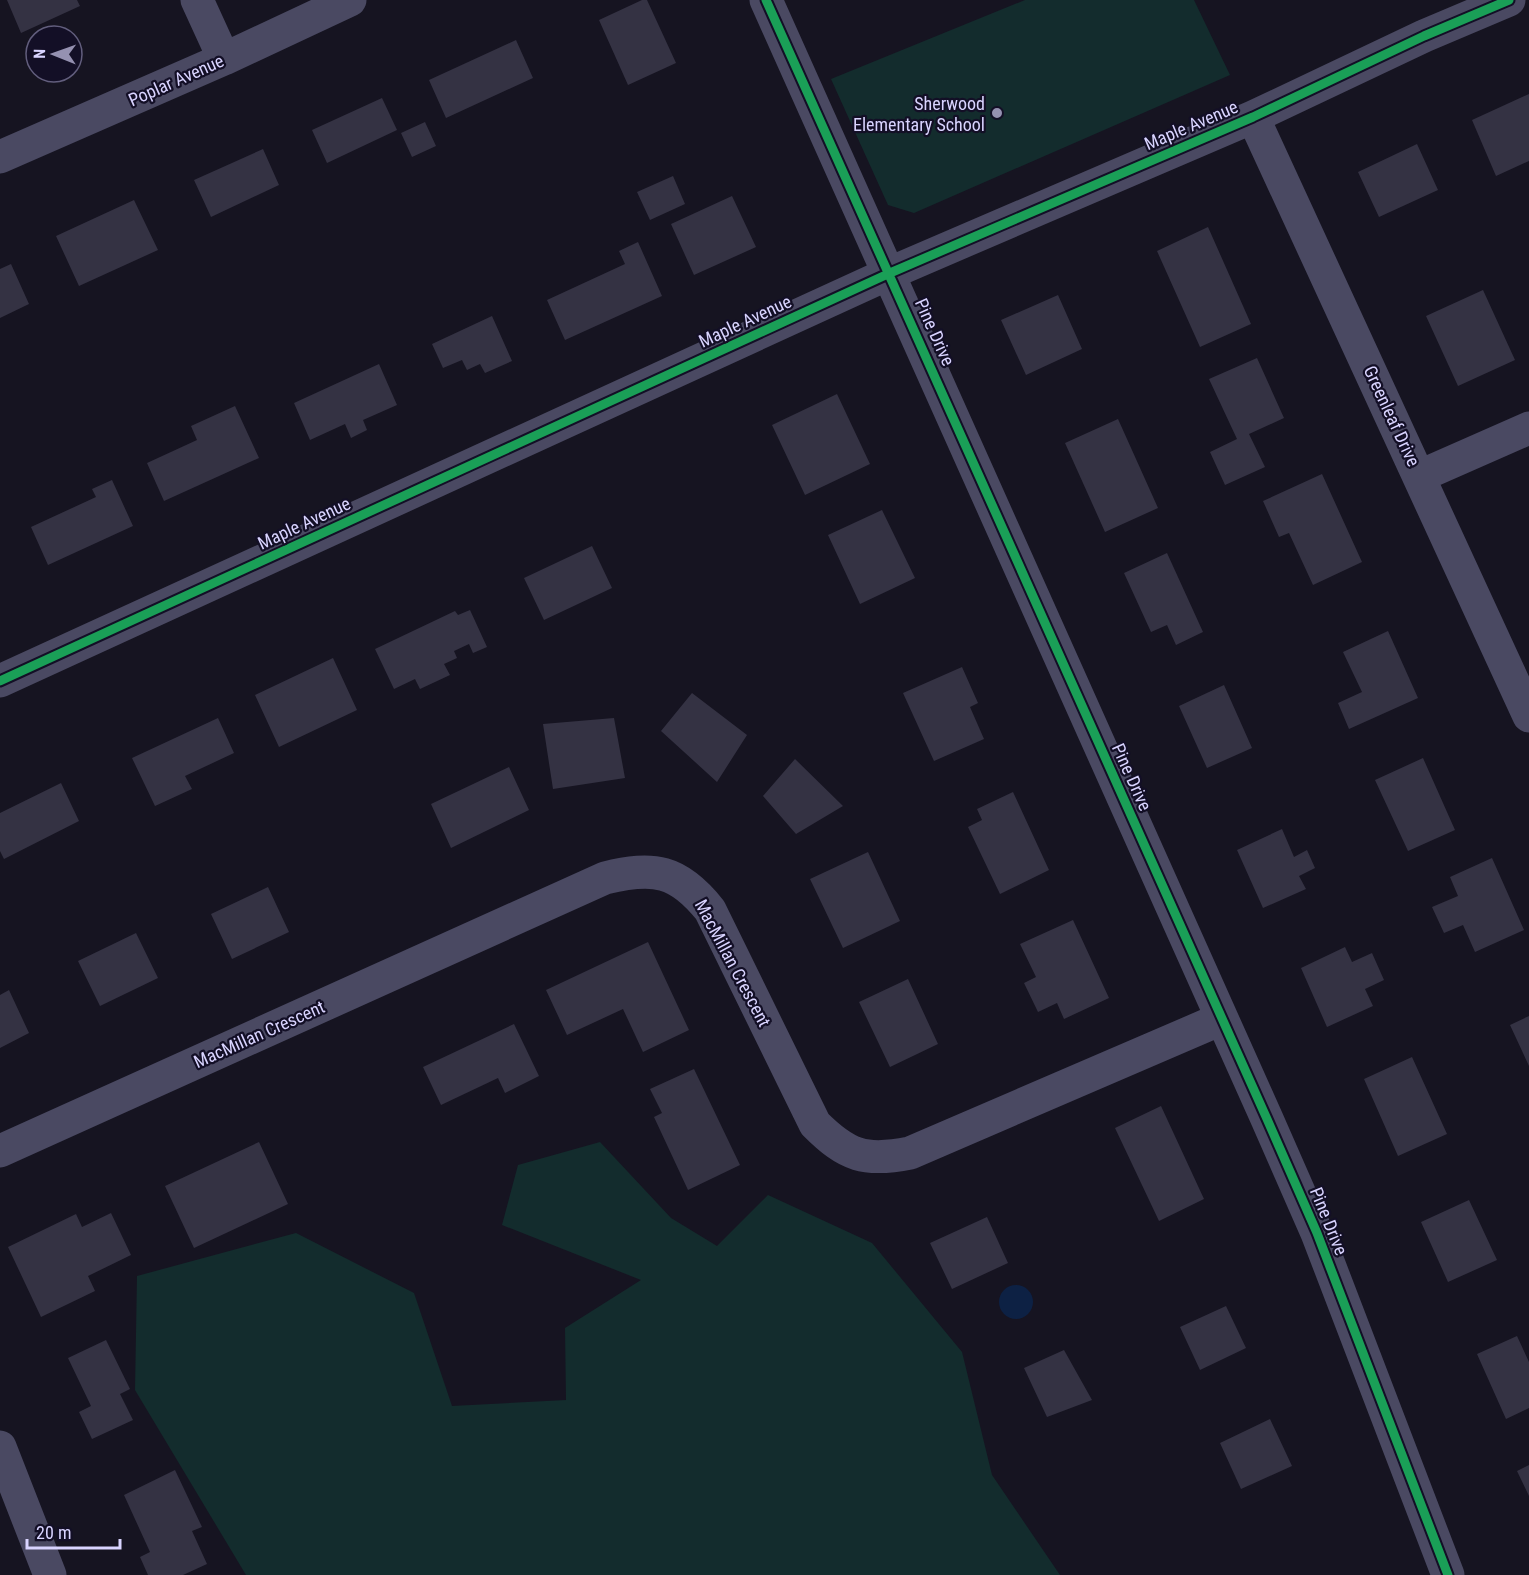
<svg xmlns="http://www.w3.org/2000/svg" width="1529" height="1575" font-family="'Roboto Condensed',sans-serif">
<rect width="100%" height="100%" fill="#161421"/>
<path fill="#132c2d" d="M1025,0h169l36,75 -316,138 -26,-8 -57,-126z
M600,1142l71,76 46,28 51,-51 104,48 90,109 30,123 68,100h-814l-111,-185 2,-114 159,-43 118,60 38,113 114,-6 -1,-72 76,-48 -139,-55 16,-60z"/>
<path fill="#0d2144" d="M999 1302a17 17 0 1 1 34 0a17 17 0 1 1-34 0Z"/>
<path fill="#343243" d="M7,0h70l3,6 -59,27z
M642,0h5l29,63 -48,22 -29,-65z
M516,40l17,38 -87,40 -17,-38z
M1529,94v67l-33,15 -24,-56z
M382,98l15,32 -70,33 -15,-33z
M425,122l11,24 -24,11 -11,-24z
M1417,144l21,46 -59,27 -21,-45z
M263,149l16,36 -68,32 -17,-37z
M673,176l12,28 -35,16 -13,-28z
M732,196l24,51 -62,28 -23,-51z
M134,200l24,50 -79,36 -23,-50z
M1208,227l43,97 -51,23 -43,-96z
M638,242l24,54 -97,44 -18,-40 78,-36 -6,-13z
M11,264l18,40 -29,14v-49z
M1483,290l32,70 -57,26 -32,-70z
M1058,295l24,54 -56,26 -25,-55z
M492,316l20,45 -27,12 -5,-9 -13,6 -5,-10 -19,8 -11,-24z
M1257,358l27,60 -35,16 16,33 -40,18 -15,-33 27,-13 -28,-60z
M379,364l18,41 -34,15 4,10 -16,8 -6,-14 -35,16 -16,-37z
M837,394l33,70 -65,31 -33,-70z
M235,406l24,52 -95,43 -17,-38 50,-23 -6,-14z
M1118,419l40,89 -53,24 -40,-89z
M1322,474l40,88 -49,23 -24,-52 -10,4 -16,-36z
M112,480l21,46 -85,39 -17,-38 65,-30 -4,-8z
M882,510l33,68 -55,26 -32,-69z
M592,546l20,42 -68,32 -20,-42z
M1167,553l36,79 -27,13 -9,-20 -16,7 -27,-59z
M470,610l17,37 -14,6 -4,-9 -15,7 3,7 -13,6 6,11 -30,14 -5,-10 -21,10 -19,-40 80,-38 3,4z
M1388,631l30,67 -69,31 -11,-26 24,-11 -19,-40z
M333,658l24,52 -78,37 -24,-52z
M962,667l16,36 -8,4 14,32 -50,22 -31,-68z
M1224,685l28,63 -45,20 -28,-62z
M692,693l55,42 -30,47 -56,-51z
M218,718l16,35 -49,23 7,13 -37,17 -23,-48z
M614,718l11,60 -72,11 -10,-65z
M1423,758l32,72 -47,21 -33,-71z
M795,759l48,47 -47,28 -33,-38z
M509,767l20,43 -78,38 -20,-44z
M61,783l18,38 -75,38 -4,-8v-38z
M1013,792l36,78 -49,24 -32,-67 14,-7 -5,-11z
M1282,829l12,28 13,-7 8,18 -16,8 7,13 -43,19 -26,-58z
M868,852l32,69 -57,27 -33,-69z
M1492,858l32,72 -49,22 -12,-27 -19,8 -12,-26 26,-11 -8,-19z
M268,887l21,45 -57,27 -21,-45z
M1073,920l36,78 -45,21 -7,-16 -19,9 -14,-29 12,-6 -16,-33z
M136,933l22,45 -58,28 -22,-45z
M648,942l41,88 -46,22 -20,-43 -56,26 -21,-45z
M1345,947l7,15 20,-9 12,27 -19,9 8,17 -46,21 -26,-59z
M908,979l30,65 -48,23 -31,-65z
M9,990l20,43 -29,15v-53z
M1529,1016v50l-19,-41z
M514,1024l25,52 -34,17 -7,-15 -57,27 -18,-38z
M1412,1057l35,77 -49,22 -34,-77z
M694,1069l46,96 -52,25 -34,-73 8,-4 -12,-24z
M1161,1106l43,93 -45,22 -44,-93z
M259,1142l29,62 -94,44 -29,-62z
M1469,1200l28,60 -49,22 -27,-60z
M111,1213l20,42 -43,21 7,15 -54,26 -33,-70 68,-33 6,13z
M987,1217l21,46 -56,26 -22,-46z
M1226,1306l20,42 -46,22 -20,-43z
M1517,1336l12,26v46l-23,11 -29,-65z
M106,1340l24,49 -10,5 13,26 -41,19 -13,-27 12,-6 -23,-48z
M1064,1350l28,50 -45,17 -23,-49z
M1270,1419l22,47 -51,23 -21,-46z
M1529,1465v31l-12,-25z
M175,1470l27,57 -10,4 15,33 -24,11h-35l-8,-18 10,-5 -26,-57z"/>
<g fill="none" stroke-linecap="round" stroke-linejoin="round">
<path stroke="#4a4962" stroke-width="33" d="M197,0l27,59
M766,0l501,1119 50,114 131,342
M1253,117l276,599
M0,157l224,-98 126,-59
M1420,476l109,-48
M0,681l890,-408 363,-156 171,-81 85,-36
M0,1151l605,-273c49,-12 73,-8 105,32l105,214c32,32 50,38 95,29l311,-134
M0,1447l50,128"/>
<defs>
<path id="cycleway" d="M766,0l501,1119 50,114 131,342
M0,681l890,-408 363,-156 171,-81 85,-36"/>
</defs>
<use href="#cycleway" stroke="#130f26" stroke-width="13"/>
<use href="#cycleway" stroke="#1a9f57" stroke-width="9"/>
</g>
<circle fill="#9591b1" stroke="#130f26" stroke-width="2" cx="997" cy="113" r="6"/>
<g text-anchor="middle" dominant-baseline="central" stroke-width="4.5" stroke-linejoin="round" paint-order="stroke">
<g font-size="18" fill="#d9d4ff" stroke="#130f26">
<text transform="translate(176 80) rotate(-24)">Poplar Avenue</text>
<text transform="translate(1191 125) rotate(-23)">Maple Avenue</text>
<text transform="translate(745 321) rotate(-25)">Maple Avenue</text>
<text transform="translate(935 332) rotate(66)">Pine Drive</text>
<text transform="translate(1392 416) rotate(65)">Greenleaf Drive</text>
<text transform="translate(304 523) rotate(-25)">Maple Avenue</text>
<text transform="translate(1132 777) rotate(66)">Pine Drive</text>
<text transform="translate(733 963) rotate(62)">MacMillan Crescent</text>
<text transform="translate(259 1034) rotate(-24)">MacMillan Crescent</text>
<text transform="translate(1329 1221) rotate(68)">Pine Drive</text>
</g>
<g font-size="18" fill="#d9d4ff" stroke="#130f26" text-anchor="end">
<text x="985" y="103">Sherwood<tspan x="985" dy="21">Elementary School</tspan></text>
</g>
</g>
<g transform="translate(54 54) rotate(271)"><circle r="28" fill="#130f26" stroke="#625e7d" stroke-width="1.5"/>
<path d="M0-4.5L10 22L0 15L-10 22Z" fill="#9591b1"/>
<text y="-9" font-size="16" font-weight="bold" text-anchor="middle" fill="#d9d4ff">N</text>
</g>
<path d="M27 1539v9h93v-9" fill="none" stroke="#d9d4ff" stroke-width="3"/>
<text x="36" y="1539" font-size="18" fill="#d9d4ff" stroke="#130f26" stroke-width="4.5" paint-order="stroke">20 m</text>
</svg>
